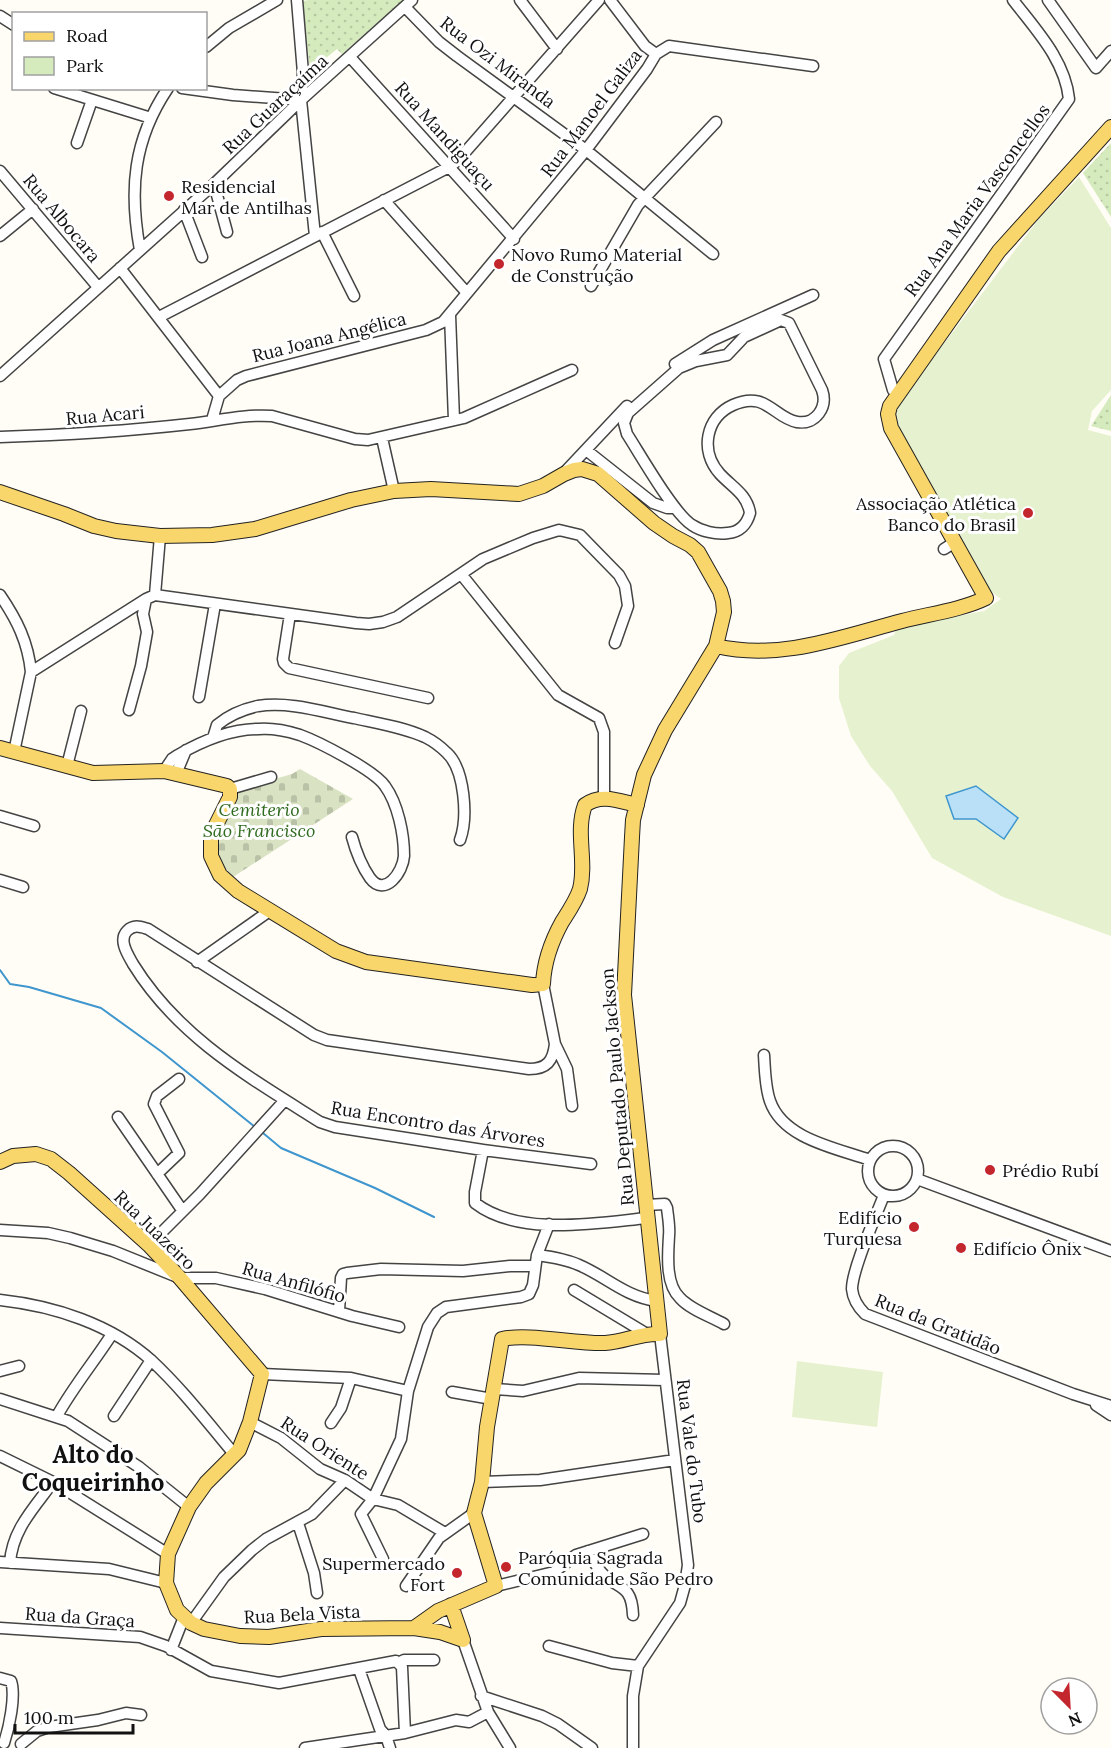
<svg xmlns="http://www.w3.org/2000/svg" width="1111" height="1748" font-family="Lora,serif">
<defs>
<pattern id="green-dots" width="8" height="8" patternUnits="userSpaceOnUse" patternTransform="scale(1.5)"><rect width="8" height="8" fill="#d5ebbd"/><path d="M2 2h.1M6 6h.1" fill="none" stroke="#b6c8a1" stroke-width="1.8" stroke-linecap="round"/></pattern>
<pattern id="cemetery-stones" width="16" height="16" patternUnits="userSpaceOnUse" patternTransform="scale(1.5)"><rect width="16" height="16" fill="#d9e3c4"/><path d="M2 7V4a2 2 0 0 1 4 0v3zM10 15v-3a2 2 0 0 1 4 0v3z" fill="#b9c2a7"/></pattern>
</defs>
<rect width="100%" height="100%" fill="#fffdf5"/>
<path fill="url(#green-dots)" d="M309,0h94l-61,54 -5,-5 -27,22 -7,-70z
M1111,143v74l-28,-44z
M1111,395v36l-20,-5z"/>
<path fill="url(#cemetery-stones)" d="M300,769l53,30 -123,80 -15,-19 -2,-15 24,-55 55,-16z"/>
<path fill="#e6f2cf" d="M1079,177l32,51v162l-19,21 -4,19 23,6v500l-108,-39 -71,-39 -40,-67 -22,-25 -19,-30 -12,-38v-32l10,-13 45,-18 3,-7 87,-17 17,-12 -12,-9 -96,-169 2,-13 143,-188z
M797,1361l86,11 -6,55 -85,-10z"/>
<path fill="#b9e0f7" stroke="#3f96cf" stroke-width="1.5" d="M976,786l42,32 -14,21 -28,-20h-22l-8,-23z"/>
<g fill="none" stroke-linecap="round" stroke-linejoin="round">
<path stroke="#3f96cf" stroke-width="2" d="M0,970l10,14 19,3 72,21 61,44 93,75
M263,1133l18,15 94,40 59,29"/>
<defs>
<path id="minor" d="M297,0l6,73 -2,27 14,136
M520,0l37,49
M610,0l35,46 11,8
M1048,0l48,68 15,-17
M405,7l34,35 18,14 129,94 127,104
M0,16l14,9
M206,47l23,-19 48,-28
M350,57l164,182
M54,88l97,30
M182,88l51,7 68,5
M77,143l15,-43
M0,171l98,116
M214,184l13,48
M384,200l83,93
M184,210l18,47
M322,232l32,64
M0,236l33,-27
M140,250c-11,-60 -7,-110 28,-162
M120,268l99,128 -7,24
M591,286l47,-81 78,-83
M450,315l4,105
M159,317l292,-151 9,-8 139,-158
M781,320l8,3 33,67c6,17 -6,35 -25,32 -23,-4 -31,-32 -64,-17 -27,12 -34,46 -13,69 12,13 27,20 30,39 -3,11 -10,19 -22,20 -12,2 -27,-2 -36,-8 -18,-11 -52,-71 -65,-91l-3,-11 4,-10 51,-45 17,-7 31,-6 17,-18z
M675,364l38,-24 100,-45
M0,376l214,-192 87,-84 111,-100
M898,394l-5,-4 -9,-31 185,-260c-4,-39 -33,-69 -56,-99
M219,396l18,-16 9,-4 180,-46 17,-8 143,-172 61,-81 9,-15 13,-8 144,20
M0,437c63,-2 127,-6 190,-13 27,-3 54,-10 82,-8l83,23 13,1 96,-22 108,-48
M382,438l12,53
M586,450l67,53 14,5h8
M564,473l63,-67
M944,549l11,-7
M461,574l97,121 41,23 5,14v66
M0,595c17,25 28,47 31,77
M155,595l5,-59
M290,614l-7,45 1,4 5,5 139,30
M199,697l16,-93
M129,710l12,-44 6,-34 -4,-18 3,-15
M213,738l4,-13c11,-9 27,-16 41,-19 31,-5 65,6 96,12 23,5 49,9 71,19 8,4 16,10 22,16 18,17 21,65 13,87
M14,752l17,-80 115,-73 9,-4 201,28 13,1 14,-2 14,-5 86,-58 50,-21 26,-8 21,5 39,40 6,11 3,20 -13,37
M67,766l14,-55
M164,771l8,-12 6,-4c24,-14 53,-26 81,-26 14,-1 28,2 41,6 19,7 74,35 85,51 13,18 19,48 19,70 -1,16 -19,42 -34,22 -9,-13 -14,-26 -18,-41
M176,774l10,-24
M230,789l41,-12
M0,816l34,10
M0,880l23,7
M197,962l74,-52
M543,984l12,60 12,25 5,37
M555,1044c-2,17 -8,25 -26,25l-202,-29 -13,-5 -166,-106c-7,-2 -14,-5 -21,2 -9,9 1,24 6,33 45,73 116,113 187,158l15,5 148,23 108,14
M764,1055c1,15 1,32 6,46 13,38 66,47 100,59
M118,1117l64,93
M868 1171a25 25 0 1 1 50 0a25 25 0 1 1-50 0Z
M483,1150l-8,42v11c44,34 121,20 172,15
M157,1174l22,-21 -25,-49 3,-8 22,-17
M917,1179l194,72
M884,1195c-8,21 -32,74 -32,94 1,11 6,18 13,25l208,80 38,12
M646,1205l19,-1 2,4c1,9 3,19 2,28 -1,18 -4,48 11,62 11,12 30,18 44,26
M0,1230l48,3 22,5 43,13 67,27h36l49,11 87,27 47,11
M149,1245l51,-51 85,-94
M537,1255c15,2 29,4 42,10 28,12 45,31 77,36
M574,1290l73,44
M0,1300c54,6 111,24 152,61 31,29 56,62 83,94
M339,1311l2,-33 2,-4 4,-1 34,-4 82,2 47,-5h25
M0,1371l19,-5
M262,1374l89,4 57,13
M494,1389l29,2 56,-13 86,2
M452,1392l40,7
M0,1399l68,22 71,46 50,40
M1096,1405l15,10
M57,1416c16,-29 37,-54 55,-82
M114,1416l37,-56
M250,1422l31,16 39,31 25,11 28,19 25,6 47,28
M331,1423l10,-15 10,-30
M0,1456l53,26 115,72
M482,1482l58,-2 135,-20
M298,1523l16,50 3,20
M588,1551c4,7 8,15 13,21 15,18 31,10 32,43
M383,1559l-22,-45 12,-15 28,-60 7,-48 20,-64 9,-14 9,-6 75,-10 8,-3 4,-9 4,-30 12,-31
M0,1562l109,7 57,14
M10,1563c2,-33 24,-55 43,-81
M406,1586l33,-48 35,-25
M496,1586l58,-14 22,-17 67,-21
M191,1623l33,-46 28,-27 14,-11 46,-25 33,-34
M0,1628l140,9 26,9 45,25 68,12 117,-22 6,6 3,66
M463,1640l25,72 22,36
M549,1646l63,17 26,3
M171,1650l13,-33
M398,1663l6,-3h30
M359,1669l21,60 6,7 4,12
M0,1678l11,3c5,15 -2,47 -7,62
M481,1696l61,20 16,8 34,24
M21,1744l16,-13 12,-4 49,-7 28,-7 15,2
M305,1748l100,-15 51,-13 13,2 19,-10
M633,1748v-52l5,-30 42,-63 5,-18 3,-20 -28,-231"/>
<path id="major" d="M0,492l64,22 30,12 22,5 44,5 52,-1 43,-6 96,-29 43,-9 37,-2 88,5 24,-8 21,-12 10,-4 8,-1 16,5 56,49 19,13 17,9 8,7 22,39 3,10 1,11 -8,34 -51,84 -21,45 -11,45 -1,17 -8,158 36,339c-20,-1 -36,8 -55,9 -30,1 -76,-10 -103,-4l-15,88 -5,55 -8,31 22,73 -58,25 -24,17
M716,646c64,15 125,-9 186,-25 27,-7 59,-11 84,-23l-95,-170 -3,-14 2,-8 109,-155 112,-124
M0,748l93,25 71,-2 63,15 3,3v8l-19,38v21l9,19 18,16 98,60 30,11 166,23 11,-1c1,-23 8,-42 19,-62 7,-11 14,-21 18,-33 7,-28 -5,-57 5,-84 16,-12 34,-4 52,0
M0,1162l13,-6 23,-2 15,5 18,14 80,72 31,33 82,96 -12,48 -11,28 -33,33 -17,24 -21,47 -2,29 11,27 14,13 13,6 36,7 29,1 52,-8 93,-1 26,4 23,8
M451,1605l12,35"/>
</defs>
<use href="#minor" stroke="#444" stroke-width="13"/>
<use href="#major" stroke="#222" stroke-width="16"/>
<use href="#minor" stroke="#fff" stroke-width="10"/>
<use href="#major" stroke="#f9d66b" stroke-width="14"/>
</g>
<g fill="#c4262e" stroke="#fff" stroke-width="2">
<circle cx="169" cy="196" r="6"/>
<circle cx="499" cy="264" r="6"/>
<circle cx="1028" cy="513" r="6"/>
<circle cx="990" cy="1170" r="6"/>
<circle cx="914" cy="1227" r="6"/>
<circle cx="961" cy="1248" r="6"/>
<circle cx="506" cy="1567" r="6"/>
<circle cx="457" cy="1573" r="6"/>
</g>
<g text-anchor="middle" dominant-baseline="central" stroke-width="6" stroke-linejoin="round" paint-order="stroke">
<g font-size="18" fill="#111" stroke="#fff">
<text transform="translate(498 62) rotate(37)">Rua Ozi Miranda</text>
<text transform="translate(275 104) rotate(-43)">Rua Guaraçaíma</text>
<text transform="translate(591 113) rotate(-53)">Rua Manoel Galiza</text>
<text transform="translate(445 136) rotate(48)">Rua Mandiguaçu</text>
<text transform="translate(977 200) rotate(-54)">Rua Ana Maria Vasconcellos</text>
<text transform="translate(62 218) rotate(50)">Rua Albocara</text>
<text transform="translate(329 337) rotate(-14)">Rua Joana Angélica</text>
<text transform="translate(105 415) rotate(-5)">Rua Acari</text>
<text transform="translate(617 1087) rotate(-95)">Rua Deputado Paulo Jackson</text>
<text transform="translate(438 1124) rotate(9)">Rua Encontro das Árvores</text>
<text transform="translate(155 1230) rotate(44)">Rua Juazeiro</text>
<text transform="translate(294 1282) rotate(16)">Rua Anfilófio</text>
<text transform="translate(938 1324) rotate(22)">Rua da Gratidão</text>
<text transform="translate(325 1448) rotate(33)">Rua Oriente</text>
<text transform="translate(692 1451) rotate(83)">Rua Vale do Tubo</text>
<text transform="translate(302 1614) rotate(-3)">Rua Bela Vista</text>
<text transform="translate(80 1617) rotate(4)">Rua da Graça</text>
</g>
<g font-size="18" fill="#111" stroke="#fff" text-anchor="start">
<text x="181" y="186">Residencial<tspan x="181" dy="21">Mar de Antilhas</tspan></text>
<text x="511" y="254">Novo Rumo Material<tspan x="511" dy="21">de Construção</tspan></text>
<text x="1016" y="503" text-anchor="end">Associação Atlética<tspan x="1016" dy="21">Banco do Brasil</tspan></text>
<text x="1002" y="1170">Prédio Rubí</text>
<text x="902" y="1217" text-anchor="end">Edifício<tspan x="902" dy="21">Turquesa</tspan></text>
<text x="973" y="1248">Edifício Ônix</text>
<text x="518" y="1557">Paróquia Sagrada<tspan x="518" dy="21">Comunidade São Pedro</tspan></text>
<text x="445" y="1563" text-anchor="end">Supermercado<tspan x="445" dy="21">Fort</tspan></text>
</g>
<g font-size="18" font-style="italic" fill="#2f6b1f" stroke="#fff">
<text x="259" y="809">Cemiterio<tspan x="259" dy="21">São Francisco</tspan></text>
</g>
<g font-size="24" font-weight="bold" fill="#111" stroke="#fff">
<text x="93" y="1454">Alto do<tspan x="93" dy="28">Coqueirinho</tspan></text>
</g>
</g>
<rect x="12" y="12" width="195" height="78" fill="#ffffff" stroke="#a0a0a0" stroke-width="1.5"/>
<rect x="24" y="32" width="30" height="9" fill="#f9d66b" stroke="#a0a0a0" stroke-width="1.5"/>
<text x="66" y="42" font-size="18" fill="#111111">Road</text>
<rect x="24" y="57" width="30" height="18" fill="#d5ebbd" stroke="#a0a0a0" stroke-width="1.5"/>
<text x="66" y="72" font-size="18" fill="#111111">Park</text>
<g transform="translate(1069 1706) rotate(156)"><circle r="28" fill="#ffffff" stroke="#a0a0a0" stroke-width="1.5"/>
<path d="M0-4.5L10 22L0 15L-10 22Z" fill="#c4262e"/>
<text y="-9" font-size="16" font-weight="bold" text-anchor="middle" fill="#111111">N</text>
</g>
<path d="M15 1724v9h118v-9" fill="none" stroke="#111111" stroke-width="3"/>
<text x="24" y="1724" font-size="18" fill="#111111" stroke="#ffffff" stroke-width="4.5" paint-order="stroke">100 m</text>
</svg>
